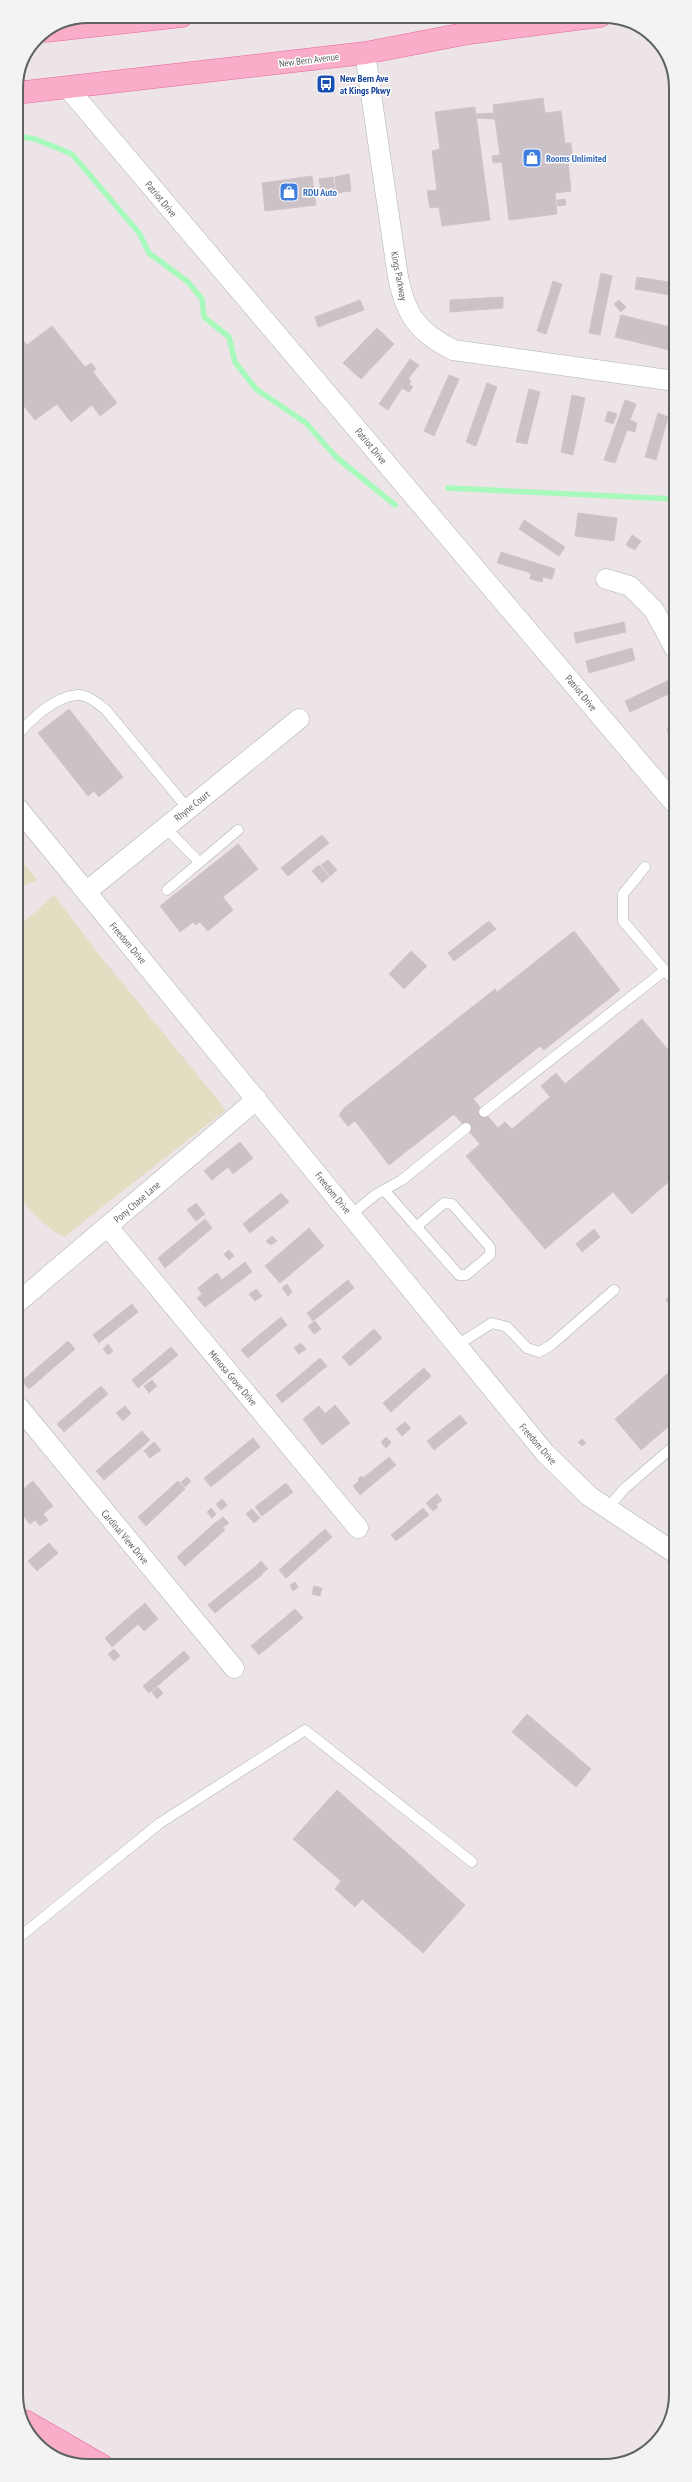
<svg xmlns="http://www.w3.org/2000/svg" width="692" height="2482" font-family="'PT Sans Narrow',sans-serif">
<rect width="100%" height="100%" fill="#ede4e8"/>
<path fill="#e3ddc2" d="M16,854l21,26 -21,9z
M54,895l44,58 128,157 -162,127c-19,-10 -35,-27 -47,-44v-265z"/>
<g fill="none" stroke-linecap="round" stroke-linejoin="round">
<path stroke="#a8f9bc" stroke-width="5.5" d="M16,136l19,3 37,15 67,79 10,20 39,29 14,17 2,18 25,20 6,25 21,27 50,34 30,34 59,48
M448,488l227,11"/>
</g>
<path fill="#cbc2c7" stroke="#d2c3ca" d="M543,98l2,15 16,-2 4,32h6l2,18h-5l3,30 -16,2 2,21 -48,6 -7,-58 -9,1 -1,-7 8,-1 -7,-50z
M475,107l15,113 -48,6 -3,-19 -9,1 -3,-17 10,-1 -5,-39 8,-2 -5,-37z
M495,113v6l-18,-1 -1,-4z
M349,174l2,17 -14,2 -2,-16z
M312,176l4,29 -51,6 -3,-28z
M333,177l3,16 -14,3 -3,-17z
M565,199l1,6 -8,1 -1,-6z
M601,273l11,3 -12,59 -11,-2z
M637,277l38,6v13l-40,-7z
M553,281l9,3 -16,50 -9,-3z
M503,297v11l-53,4v-12z
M360,300l4,10 -46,17 -3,-10z
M619,300l7,7 -5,5 -7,-8z
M621,315l53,13 -5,22 -54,-13z
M52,326l33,41 6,-4 5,6 -3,3 24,31 -17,13 -8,-11 -21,17 -14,-18 -22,16 -19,-24v-64l11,13z
M377,328l17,16 -33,35 -18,-16z
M410,359l9,6 -11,14 3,2 -2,3 4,3 -4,5 -7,-4 -14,22 -9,-6z
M449,375l10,4 -25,57 -10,-5z
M487,383l10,4 -21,59 -10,-4z
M529,389l11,3 -13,52 -11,-2z
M572,395l13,3 -12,57 -12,-3z
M625,400l11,4 -6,16 7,3 -2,9 -8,-2 -12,33 -11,-3z
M608,411l9,3 -4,10 -8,-3z
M658,413l10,4 -12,43 -11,-3z
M578,513l39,5 -3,23 -39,-5z
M524,520l41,27 -6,9 -40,-27z
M675,526v9l-4,-7z
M632,535l9,6 -6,9 -9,-5z
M501,552l54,17 -3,10 -9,-2 -1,5 -12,-3 1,-6 -34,-10z
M624,622l2,10 -50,11 -2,-10z
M632,648l3,12 -46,13 -3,-12z
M669,680l6,11 -45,21 -5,-11z
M69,709l54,68 -24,20 -5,-6 -6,5 -50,-63z
M675,726v13l-4,1 -4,-11z
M322,835l7,8 -41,33 -7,-8z
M238,844l20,25 -35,28 10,13 -25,21 -8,-9 -4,3 -3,-3 -13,10 -20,-26z
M328,860l9,10 -7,6 -9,-11z
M319,865l10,12 -7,6 -10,-12z
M489,921l7,8 -42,32 -6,-8z
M574,931l46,59 -76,60 -4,-4 -67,53 25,29 7,-6 7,7 38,-32 -9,-11 15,-13 9,11 77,-65 33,39v118l-43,38 -19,-22 -68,57 -79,-93 14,-12 -26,-30 -65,51 -34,-44 -7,5 -9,-11 5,-7 151,-119 2,3z
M411,951l16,15 -23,23 -15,-15z
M240,1142l13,16 -20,16 -5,-7 -16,13 -8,-9z
M281,1193l8,9 -39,31 -7,-9z
M196,1203l9,11 -9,7 -9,-11z
M205,1219l7,9 -47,40 -7,-10z
M309,1228l15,18 -44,37 -15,-17z
M594,1229l6,8 -18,15 -6,-8z
M272,1236l5,5 -6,4 -5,-4z
M229,1250l5,6 -5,4 -5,-6z
M245,1262l7,10 -47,35 -8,-9 5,-4 -4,-6 19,-15 5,7z
M348,1280l6,8 -41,33 -6,-8z
M287,1284l5,8 -4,4 -6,-8z
M675,1288v22l-9,-10z
M256,1289l6,7 -7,5 -6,-7z
M132,1304l6,8 -39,31 -6,-8z
M281,1317l6,8 -39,33 -7,-8z
M315,1321l6,8 -7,5 -6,-8z
M374,1329l8,9 -32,28 -8,-9z
M68,1341l7,8 -46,40 -7,-8z
M301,1343l5,6 -7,5 -5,-6z
M108,1344l5,7 -5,4 -5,-6z
M171,1347l7,8 -40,33 -6,-8z
M320,1358l7,8 -45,37 -6,-8z
M675,1367v54l-34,29 -26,-31z
M424,1368l7,8 -40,36 -8,-9z
M152,1380l5,6 -8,7 -5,-7z
M101,1386l7,8 -44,38 -7,-8z
M335,1405l15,18 -28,22 -19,-26 16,-13 6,8z
M125,1406l6,7 -8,8 -7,-8z
M460,1415l7,8 -33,27 -7,-9z
M405,1422l6,6 -9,8 -6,-7z
M142,1431l8,9 -46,40 -8,-9z
M386,1437l5,5 -5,6 -5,-6z
M253,1438l7,9 -49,40 -7,-9z
M582,1439l4,4 -4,3 -4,-4z
M154,1442l7,8 -11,8 -6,-7z
M389,1457l7,8 -36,30 -7,-9 6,-5 -1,-2 4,-3 1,2z
M187,1477l4,4 -6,6 -4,-5z
M33,1481l20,25 -10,8 5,6 -8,6 -5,-6 -5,4 -13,-16v-14z
M178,1481l7,8 -39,37 -8,-9z
M286,1483l7,9 -31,24 -7,-9z
M437,1494l5,6 -6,5 2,2 -5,4 -7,-8z
M222,1499l5,6 -6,5 -5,-6z
M211,1508l5,6 -4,4 -5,-6z
M423,1508l6,7 -33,26 -5,-6z
M252,1509l8,9 -6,5 -8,-9z
M223,1517l6,6 -6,4 -5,-6z
M217,1521l8,9 -40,36 -8,-9z
M325,1529l7,8 -46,41 -7,-8z
M49,1543l9,10 -21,18 -9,-10z
M261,1561l7,8 -6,4 -6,-7z
M256,1566l7,8 -48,39 -7,-8z
M295,1582l3,5 -5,4 -3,-6z
M314,1586l8,2 -2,8 -8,-2z
M145,1603l13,16 -14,12 -6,-7 -26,23 -7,-9z
M295,1609l8,9 -44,37 -8,-9z
M114,1649l6,7 -6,5 -6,-7z
M184,1651l6,7 -41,35 -6,-7z
M158,1687l5,6 -6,6 -5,-7z
M676,1709v10l-6,-4z
M527,1714l64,55 -15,18 -64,-55z
M337,1790l128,115 -42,48 -61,-54 -7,8 -20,-18 6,-8 -48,-42z"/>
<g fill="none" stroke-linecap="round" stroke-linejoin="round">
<defs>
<path id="lane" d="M16,736c15,-16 37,-39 61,-41 11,-1 21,9 29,15l82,99
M165,827l34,35
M645,867l-22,27v27l52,61
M167,890l71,-60
M484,1112l180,-141
M384,1190l75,85h7l24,-20v-8l-38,-43 -8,-1 -28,24
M351,1215l24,-20 27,-15 64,-52
M457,1345l35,-22 15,4 20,21 12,4 11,-6 64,-56
M607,1509l17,-20 51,-44
M17,1939l143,-116 145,-93 167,132"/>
<path id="street" d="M365,53l33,224c8,39 20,55 55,73l222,31
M67,87l608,717
M606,579l24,7 24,24 21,39
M16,806l529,647 44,43 86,57
M86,892l213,-173
M108,1227l250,301
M17,1303l240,-204
M17,1405l217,263"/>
<path id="primary" d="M46,31l136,-15
M16,93l349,-40 104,-20 131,-17
M25,2421l78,45"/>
</defs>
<use href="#lane" stroke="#adb3b0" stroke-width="11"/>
<use href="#street" stroke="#adb3b0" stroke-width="21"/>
<use href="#primary" stroke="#e863a1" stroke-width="23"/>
<use href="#lane" stroke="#fff" stroke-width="10"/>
<use href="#street" stroke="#fff" stroke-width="20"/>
<use href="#primary" stroke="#f9adc8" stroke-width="22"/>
</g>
<defs>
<symbol id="bus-square" viewBox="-11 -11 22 22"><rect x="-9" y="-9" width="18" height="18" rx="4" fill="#1a4fb4" stroke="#fff"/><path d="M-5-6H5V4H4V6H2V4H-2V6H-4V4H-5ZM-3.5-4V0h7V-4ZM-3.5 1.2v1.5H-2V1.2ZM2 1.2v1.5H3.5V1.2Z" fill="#fff"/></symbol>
<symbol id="shop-square" viewBox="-11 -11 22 22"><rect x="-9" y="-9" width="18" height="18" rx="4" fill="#3f7fe0" stroke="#fff"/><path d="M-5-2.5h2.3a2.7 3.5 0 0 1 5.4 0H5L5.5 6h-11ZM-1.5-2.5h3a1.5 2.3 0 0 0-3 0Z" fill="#fff"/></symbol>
</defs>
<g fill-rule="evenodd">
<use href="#bus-square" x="315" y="73" width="22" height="22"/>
<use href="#shop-square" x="521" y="147" width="22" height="22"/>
<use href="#shop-square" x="278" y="181" width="22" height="22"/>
</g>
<g text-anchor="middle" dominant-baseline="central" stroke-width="3" stroke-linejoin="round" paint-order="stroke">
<g font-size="10" fill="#5c635f" stroke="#fff">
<text transform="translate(309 60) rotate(-7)">New Bern Avenue</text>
<text transform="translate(161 199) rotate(50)">Patriot Drive</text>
<text transform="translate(399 276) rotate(79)">Kings Parkway</text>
<text transform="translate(371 446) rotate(50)">Patriot Drive</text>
<text transform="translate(581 693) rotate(50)">Patriot Drive</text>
<text transform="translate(192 806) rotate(-39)">Rhyne Court</text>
<text transform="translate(128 943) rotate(50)">Freedom Drive</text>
<text transform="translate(333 1193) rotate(51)">Freedom Drive</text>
<text transform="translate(137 1202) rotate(-41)">Pony Chase Lane</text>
<text transform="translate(233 1378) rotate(50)">Mimosa Grove Drive</text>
<text transform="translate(538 1444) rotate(49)">Freedom Drive</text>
<text transform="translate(125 1537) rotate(50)">Cardinal View Drive</text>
</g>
<g font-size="10" font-weight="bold" fill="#164399" stroke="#fff" text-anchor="start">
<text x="340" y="78">New Bern Ave<tspan x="340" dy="12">at Kings Pkwy</tspan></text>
</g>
<g font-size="10" font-weight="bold" fill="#366cbe" stroke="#fff" text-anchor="start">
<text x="546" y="158">Rooms Unlimited</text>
<text x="303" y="192">RDU Auto</text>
</g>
</g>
<path d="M0 0H692V2482H0ZM88 23H604A65 65 0 0 1 669 88V2394A65 65 0 0 1 604 2459H88A65 65 0 0 1 23 2394V88A65 65 0 0 1 88 23Z" fill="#f2f3f2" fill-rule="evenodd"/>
<path fill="none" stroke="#5c635f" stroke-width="2" d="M88 23H604A65 65 0 0 1 669 88V2394A65 65 0 0 1 604 2459H88A65 65 0 0 1 23 2394V88A65 65 0 0 1 88 23Z"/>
</svg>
